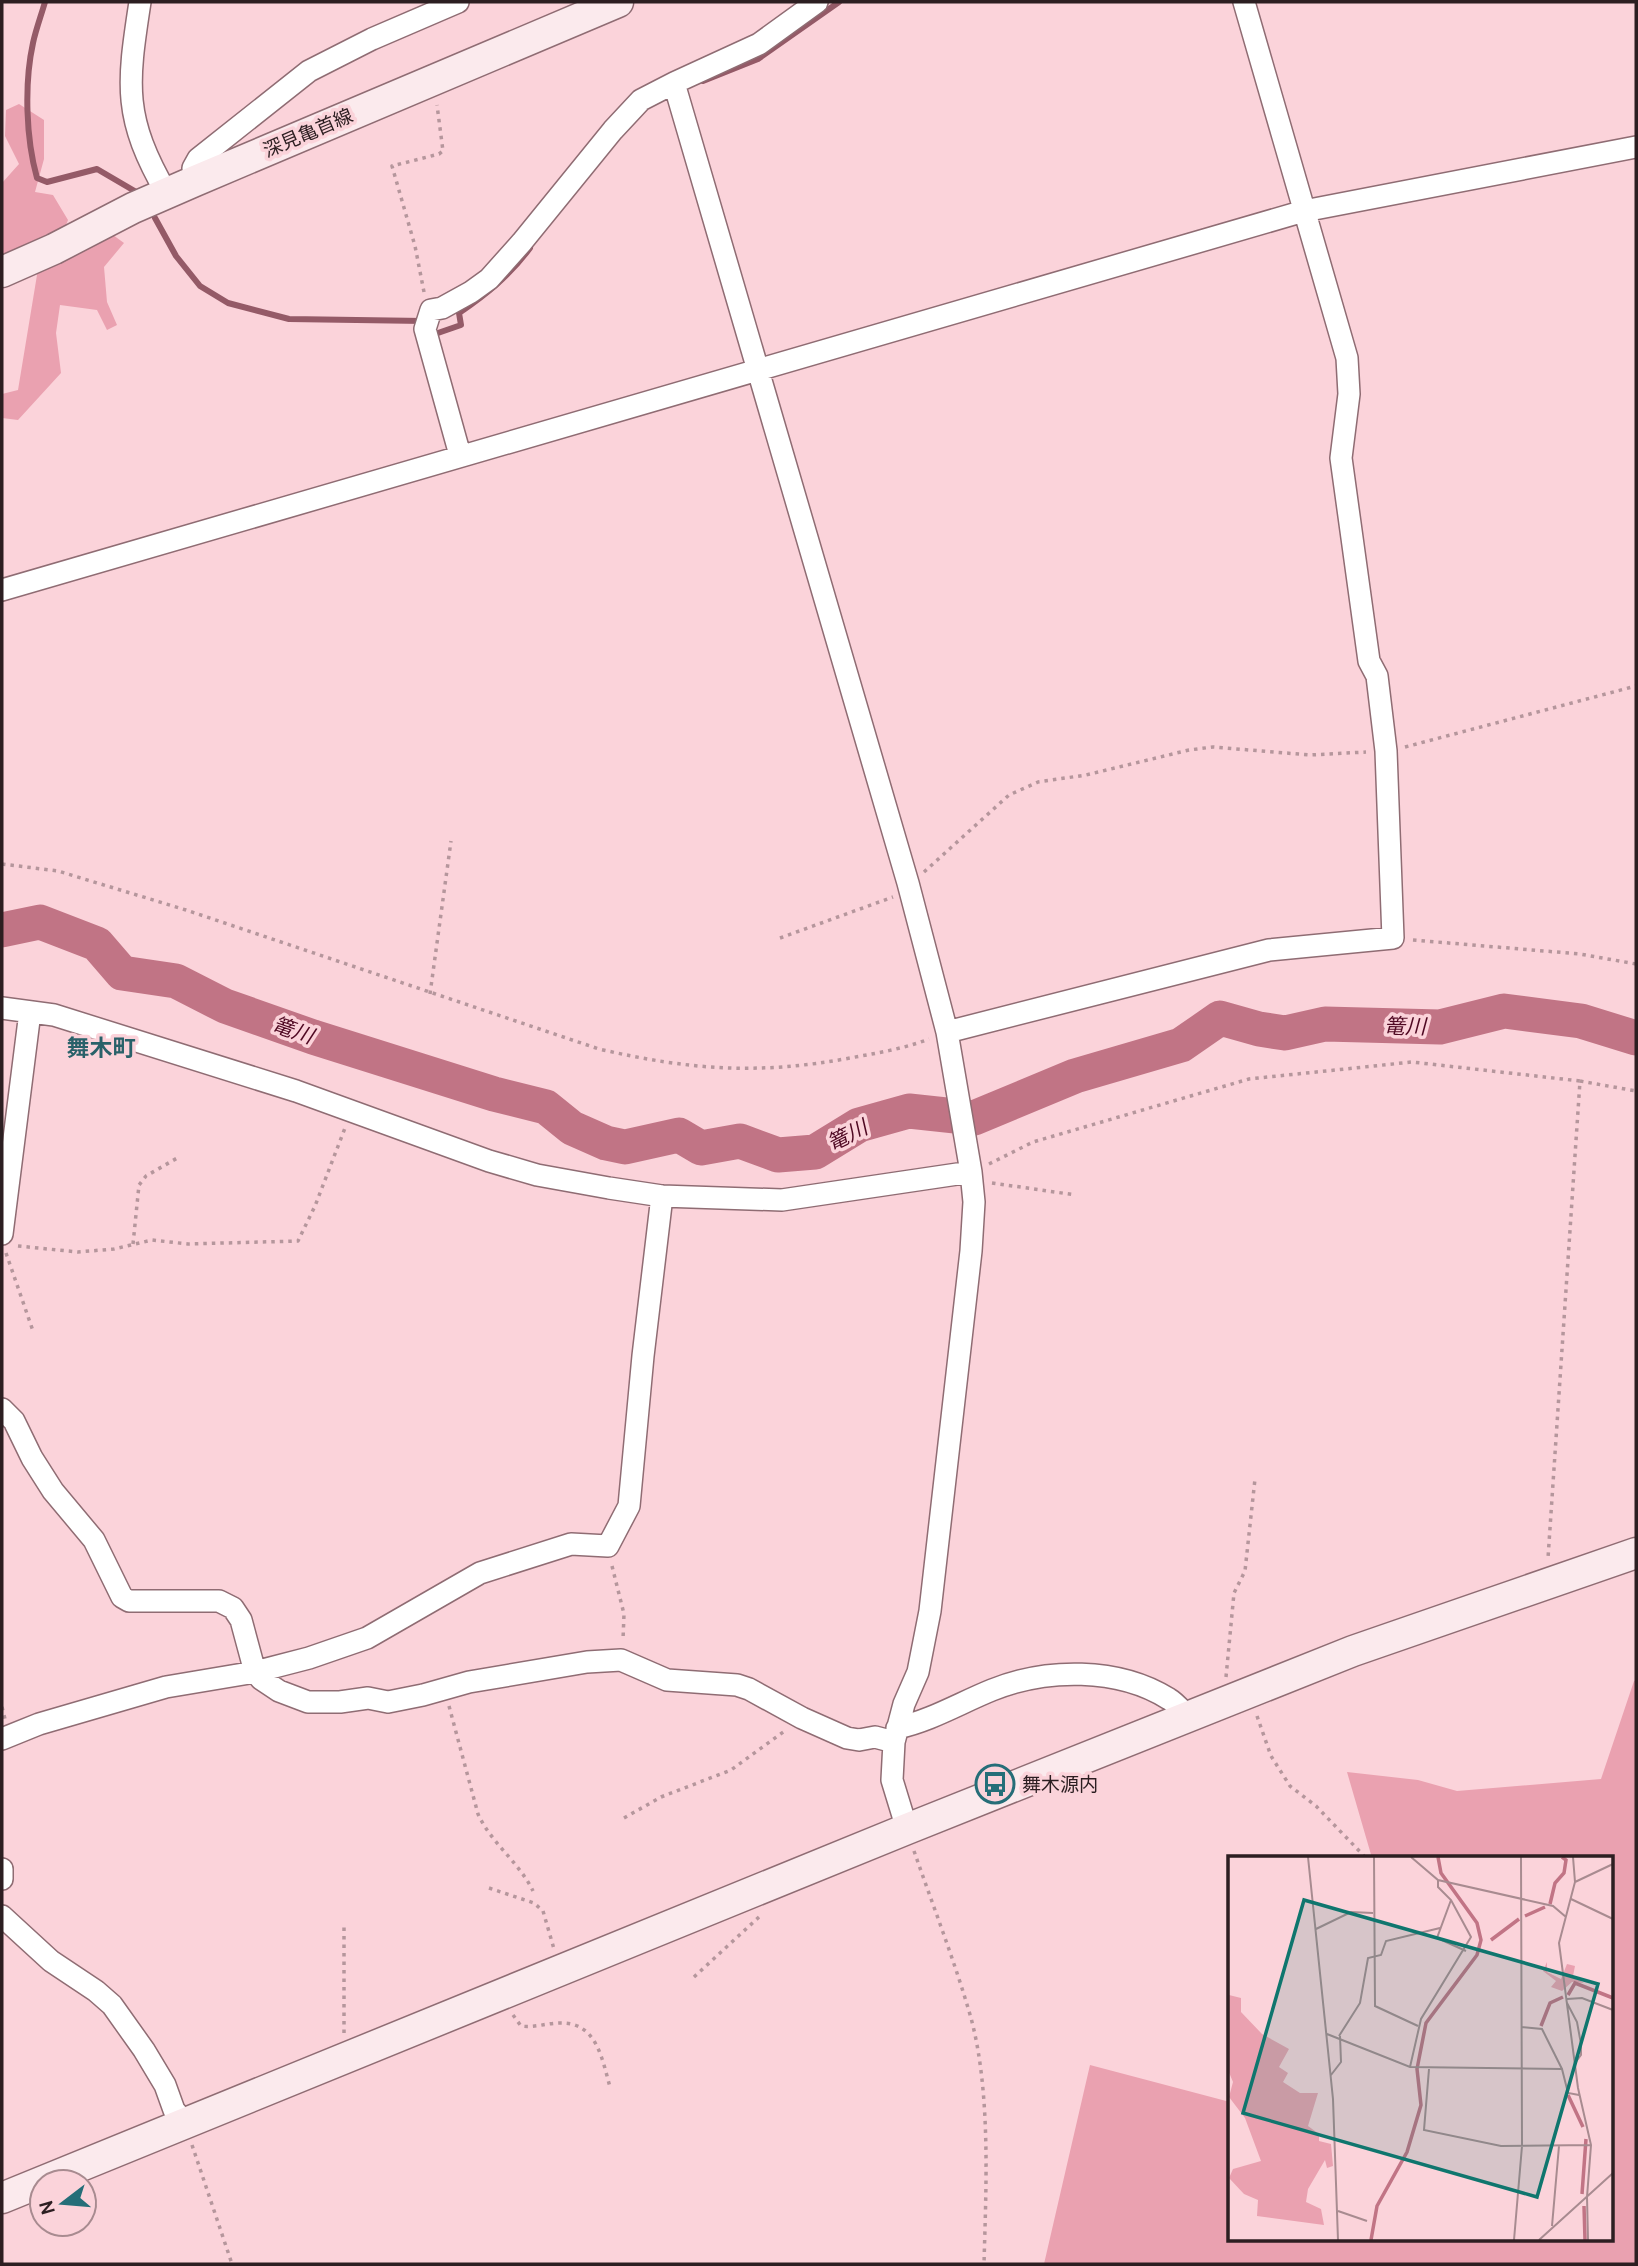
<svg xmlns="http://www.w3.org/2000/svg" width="1638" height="2266" font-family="Cabin,'Noto Sans JP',sans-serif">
<rect width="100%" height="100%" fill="#fbd3da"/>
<path fill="#eaa1b0" d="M19,104l25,16v39l-9,33 18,3 15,25 -6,15 7,23 44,-23 11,8 -20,24 3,35 10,23 -10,5 -10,-20 -37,-5 -4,28 5,40 -43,47 -16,-2v-24l16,-4 19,-115 -8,-20 -27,11v-83l17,-19 -14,-28 1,-26z
M1636,1680v584h-592l46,-199 140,37v138h382v-382h-240l-25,-86 71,8 39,11 144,-12 33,-98z"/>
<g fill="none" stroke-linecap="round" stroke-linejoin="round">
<path stroke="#945a67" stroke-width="6" d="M45,2c-4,14 -9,27 -12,41 -9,41 -7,96 4,135l10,4 50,-13 41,24
M703,81l55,-22 81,-57
M155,218l21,38 24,30 28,17 61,16 135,2
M431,329l4,5 26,-9 -2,-12c28,-19 51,-38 71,-65"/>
<path stroke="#c17485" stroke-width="35" d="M2,930l38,-8 57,22 25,29 54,8 49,25 88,31 181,57 52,13 26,21 34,15 19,4 54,-12 22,13 39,-7 38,14 37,-3 44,-27 50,-14 65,7 101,-42 106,-31 39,-27 39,11 26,4 40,-9 115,3 64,-16 77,10 55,17"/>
<defs>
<path id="street" d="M140,2c-13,84 -17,116 27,192
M817,2l-58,42 -85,39 234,800 39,149 24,140 3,30 -3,49 -41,360 -12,61 -14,32 -10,38 -2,38 15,49
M195,181l-2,-13 5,-9 111,-88 63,-32 86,-37
M460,455l-35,-126 6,-19 11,-2 29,-16 18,-13 33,-37 91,-112 28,-30 33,-17
M2,590l1302,-379 332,-64
M2,1008l52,7 242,76 193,70 48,14 72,13 53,8 120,4 189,-28
M947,1032l322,-82 124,-12 -7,-187 -9,-75 -8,-15 -28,-203 8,-64 -2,-36 -103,-356
M2,1234l28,-222
M2,1409l12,12 18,37 21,33 41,49 28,57 7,4h90l14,7 8,12 14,52 6,7 18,12 29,11h32l28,-4 20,4 35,-7 46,-13 118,-20 34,-2 46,20 70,5 12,4 53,29 45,20 12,2 16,-3 19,5
M897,1728c33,-7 63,-25 95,-38 54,-22 126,-23 177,9 7,4 13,12 19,18
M2,1739l37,-15 127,-37 89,-15 54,-14 58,-20 113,-65 91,-29 37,2 21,-40 14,-150 19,-160
M2,1869v10
M2,1916l49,45 45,30 16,14 32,45 21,35 9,25 11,13"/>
<path id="secondary" d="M2,272l52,-23 79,-41 62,-27 423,-179
M2,2198l905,-369 446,-178 283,-98"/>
</defs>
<use href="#street" stroke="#8f6c73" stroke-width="24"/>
<use href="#secondary" stroke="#8f6c73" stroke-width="33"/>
<path stroke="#b5969c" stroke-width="3.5" stroke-dasharray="3.5 5" stroke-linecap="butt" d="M424,292l-9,-46 -23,-80 47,-12 4,-3 -6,-46
M1405,747l231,-61
M2,864l56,7 128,39 413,139c91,21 159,26 251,9 27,-5 53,-9 79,-19
M924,872l85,-77 29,-13 48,-7 103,-25 24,-3 97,8 56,-3
M780,938l113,-41
M1413,940l167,14 56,10
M430,994l21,-153
M1580,1081l56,10
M989,1164l44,-22 216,-63 163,-17 168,19 -32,477
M992,1183l84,12
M133,1244l6,-59 7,-9 33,-19
M18,1246l60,6 36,-3 38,-9 36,4 110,-3 17,-35 30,-78
M6,1253l27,78
M612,1566l12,48 -1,26
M1226,1677l8,-84 11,-22 10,-92
M449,1706l29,108c13,29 41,48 55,77
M2,1707l3,12
M1257,1716l14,40 19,30 26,20 50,52
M624,1818l37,-21 70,-27 55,-40
M914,1851c19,55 41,111 57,167 20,75 15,169 13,246
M489,1888l45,15 9,8 11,38
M694,1977l65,-60
M513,2015l8,11c13,2 26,-3 39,-3 37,-1 42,36 50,64
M344,2033v-110
M192,2145l40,119"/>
<use href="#street" stroke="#fff" stroke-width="21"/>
<use href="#secondary" stroke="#fbeaed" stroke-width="30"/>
</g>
<defs>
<symbol id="bus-ring" viewBox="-11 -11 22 22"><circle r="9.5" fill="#fbd3da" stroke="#256e78" stroke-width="1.5"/><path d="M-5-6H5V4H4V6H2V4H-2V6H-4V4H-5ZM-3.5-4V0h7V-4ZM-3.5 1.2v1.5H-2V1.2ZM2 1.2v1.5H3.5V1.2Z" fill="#256e78"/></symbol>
</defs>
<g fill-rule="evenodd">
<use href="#bus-ring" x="973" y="1762" width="44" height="44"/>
</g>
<g text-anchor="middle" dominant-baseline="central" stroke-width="7" stroke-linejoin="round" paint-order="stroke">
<g font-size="19" fill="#2c1e21" stroke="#fbd3da">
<text transform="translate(308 133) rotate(-23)">深見亀首線</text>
</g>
<g font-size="19" fill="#2c1e21" stroke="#fbd3da" text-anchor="start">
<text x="1022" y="1784">舞木源内</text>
</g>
<g font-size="21" font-style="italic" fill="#4f0822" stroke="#fbd3da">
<text transform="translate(1405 1026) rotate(1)">篭川</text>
<text transform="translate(293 1030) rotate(19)">篭川</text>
<text transform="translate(847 1135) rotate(-27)">篭川</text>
</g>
<g font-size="23" font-weight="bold" fill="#296169" stroke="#fbd3da">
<text x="101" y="1048">舞木町</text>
</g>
</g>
<g transform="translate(1228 1856)">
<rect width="385" height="385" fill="#fbd3da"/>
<path d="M319,106v10l14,7 6,-15 8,2 -2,10 11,7 -12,-1 -10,9 -11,-4 5,-6 -13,-10zM1,139l12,3v14l21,22 27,15 -10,18 9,6 -5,9 17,11h18l-10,33 11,8v7l12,3 2,22 -6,2 -2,-8 -17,29 -2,13 15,7 3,16 -67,-9 1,-16 -14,-6 -15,-16 4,-9 28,-8 -16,-43 -16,-21 4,-15 -5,-12z" fill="#eaa1b0"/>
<path fill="none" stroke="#c17485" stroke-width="3.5" d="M322,48l5,-21 9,-10 2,-13 -4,-3M297,60l20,-9M263,84l28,-21M340,139l7,-12 38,15M313,170l9,-23 13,-6M340,239l15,32M354,338l4,-55M356,350l1,34M143,384l6,-34 30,-54 14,-47 -4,-36 9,-46 51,-68 4,-15 -4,-17 -36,-50 -3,-16"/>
<path fill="none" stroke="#a88b90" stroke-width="2" d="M80,1l25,242 5,141M146,1l1,149 43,20M183,1l27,23 115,26 13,11M345,1l2,25 -16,61 19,145 13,57 -4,52M347,26l38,-18M343,43l42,20M223,44l-14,38 29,13M88,73l35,-17 22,1M339,143l15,-1 31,12M339,147l10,19 4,22v11l-6,8M294,171l20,2 20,40M99,178l83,33 152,2 6,24 11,2M111,180l21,-33 8,-45 13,-3 5,-14 54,-13M182,211l11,-48 50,-82 -20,-37 -13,-13v-7M201,213l-5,61 77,16 90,-1M103,219l10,-13 -1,-26M359,341l1,43M110,355l29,10M324,370l7,-80M286,384l8,-94 -1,-289M311,384l74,-67"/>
<path fill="#0f766e" fill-opacity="0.15" stroke="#0f766e" stroke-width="3.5" d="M76,44l294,84 -61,213 -294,-84z"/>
<rect width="385" height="385" fill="none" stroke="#2c1e21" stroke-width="3.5"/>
</g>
<rect width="1638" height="2266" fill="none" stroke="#2c1e21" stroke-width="7"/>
<g transform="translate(63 2203) rotate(254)"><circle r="33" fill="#fbd3da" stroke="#a88b90" stroke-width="2"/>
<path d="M0-5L12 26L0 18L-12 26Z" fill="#256e78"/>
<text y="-10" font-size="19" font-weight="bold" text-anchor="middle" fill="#2c1e21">N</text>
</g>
</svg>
